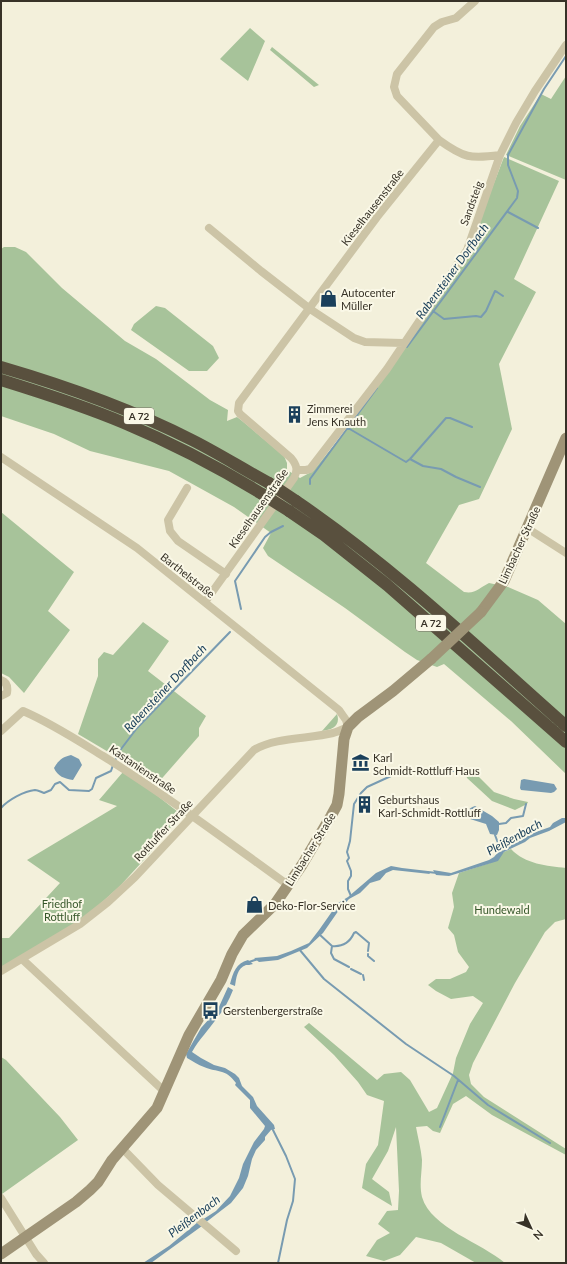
<svg xmlns="http://www.w3.org/2000/svg" width="567" height="1264" font-family="Lato,sans-serif">
<rect width="100%" height="100%" fill="#f3f0db"/>
<path fill="#a7c39a" d="M250,28l15,13 -17,40 -28,-22z
M272,47l47,38 -5,2 -44,-37z
M566,76v104l-60,-25 14,-29 21,-32 10,5z
M504,157l55,24 -45,98 22,13 -37,72 13,65 -33,70 -20,6 -33,58 38,29c12,2 15,-4 25,-9l19,4 30,13 28,24v150l-55,-53 -67,-57 -7,3 -20,-7 -12,-8 -60,-44 -77,-52 -5,-8 8,-15 -37,-26 -65,-36 -79,-20 -36,-17 -53,-18v-167l3,-2h11l11,5 36,36 63,53 31,18 54,41 18,10 -1,11 10,-4 4,3 43,36 3,7v7l13,8 13,-7 35,-43 121,-180z
M156,306l9,2 48,38 6,12 -12,13h-18l-58,-41 3,-6z
M1,512l73,60 -26,39 22,19 -46,63 -15,-16 -8,-4z
M143,622l26,19 -21,30 58,45 -7,12v8l-42,48 -25,-18 -54,-32 20,-58v-17l6,-7 9,3z
M337,714c4,12 -5,16 -15,17z
M471,769l23,23 20,7 14,3 -1,2 -12,6 -23,-9 -25,-23 -1,-3z
M123,772l22,14 33,26 2,6 -31,32 3,1 -32,35 -40,36 -79,48v-32h8l51,-55 -33,-23 90,-54 -18,-6z
M511,849c14,15 36,17 55,19v51l-11,3 -10,10 -30,51 -42,80 -4,12 2,9 13,13 82,52v6l-74,-40 -26,-19 -13,8 -13,29 -7,-2 -6,-5 -11,1c2,11 5,22 6,33 0,13 -3,24 0,37 9,31 60,46 83,66h-29l-35,-20 -25,-6 -16,18 -16,6 -18,-5 11,-16 13,-7 -12,-9 9,-13 11,-1 1,-19 -3,-64 -8,24 -16,28 17,13 3,14 -30,-18 4,-24 12,-19 6,-44 -17,-6 -9,-13 -24,-27 -30,-28 5,-4 68,57 7,-6 17,-2 9,8 19,32 8,-4 16,-35 3,-15 14,-34 13,-21 -10,-7 -22,3 -15,-8 -8,-6 8,-6h14l16,-7 3,-5 -11,-15 -4,-17 -6,-7 6,-21 -2,-14 7,-20 31,-10 14,-11z
M1,1057l5,3 54,57 18,23 -76,54z"/>
<path fill="#789bb1" d="M71,755l8,4 3,6 -9,15c-8,-1 -16,-4 -19,-12 4,-7 8,-11 17,-13z
M524,779l30,5 3,5 -3,3 -3,1 -30,-3 -1,-2 1,-8z
M475,806l17,10 7,6v8l-2,5 -7,-1 -4,-10 -16,-5 -3,-7c2,-3 4,-5 8,-6z
M562,818h4v4l-17,9 -19,7 -5,4 -21,10 -6,9 -49,15 -13,-1 -3,-5 18,3 38,-13 5,-3 6,-7 23,-11 10,-6 17,-6 3,-4z
M391,866l11,2 26,3 2,3 -37,-4 -7,3 -6,7 -10,3 -10,10 -11,6 -10,11 -16,23 -16,15 -29,12 -19,2 -5,-4 23,-2 14,-5 18,-8 10,-13 19,-27 10,-6 28,-24z
M248,960l5,4c-3,1 -5,1 -7,1 -9,3 -10,14 -11,21l-5,-2c3,-11 6,-21 18,-24z
M228,987l5,3c-4,10 -9,20 -16,28 -9,13 -17,20 -25,34l9,6 13,7 11,3 10,6 4,4 3,8 11,11 4,9 17,19 1,4 -4,1 -6,7v3l-9,10 -4,9 -4,17 -5,12 -12,15 -26,20 -3,-3 14,-9 14,-15 9,-18 4,-14 11,-22 10,-13 1,-3 -15,-18v-8l-15,-15 1,-2c-11,-15 -18,-10 -32,-16 -6,-2 -11,-6 -17,-9l-1,-4 15,-26 17,-19z
M198,1222l4,4 -51,37h-8l26,-17z"/>
<g fill="none" stroke-linecap="round" stroke-linejoin="round">
<path stroke="#789bb1" stroke-width="2" d="M508,212l30,16
M433,311l11,8 32,-3 5,1 5,-6 9,-20 2,1 6,4
M407,347l110,-149 1,-7 -10,-26v-10l36,-66 22,-33
M348,428l58,34 4,-3 36,-41h4l22,9
M410,459l13,7 18,3 15,8 24,10
M310,484v-5l67,-91
M241,609l-6,-28 30,-44 6,-5 12,-6
M115,761l3,-8 19,-25 93,-96
M1,808c7,-8 23,-17 34,-18 3,0 6,2 9,3l7,-3 4,-6 5,-2 9,8 20,1 3,-2 4,-11 15,-7 2,-6
M499,824l7,-1 5,-5 12,-2 3,-12
M495,835l6,16
M428,872l9,1
M351,896l-3,-7v-8l3,-5v-5l-4,-10 2,-3 -2,-6 3,-11 4,-37 7,-11 6,-6 24,-11 15,-5h57
M319,934l13,12 -1,7 3,6 15,8
M332,946c11,1 18,-4 22,-13l2,-1 13,11 -1,8
M299,949l25,30 82,65 48,32 34,29 62,38
M368,954v2l6,5
M249,962l9,-3
M351,969l10,5
M363,975l1,5
M440,1127l18,-47
M273,1130l13,26 9,23 -2,22 -6,19 -9,43"/>
<path stroke="#ccc4a6" stroke-width="8" d="M439,140c25,18 31,19 61,15
M209,228l52,43 49,38 44,29 11,4 38,1
M1,457l136,91 202,162 7,10 2,7c-5,2 -10,5 -15,6 -24,6 -58,4 -79,17l-119,127 -27,25 -28,22 -79,47
M297,470h9l4,-1 77,-100 80,-119 33,-95 16,-32 19,-32 31,-46
M187,488l-19,32 2,11 8,10 48,33
M527,528l39,25
M205,602l89,-124c4,-8 3,-13 -3,-20l-51,-44 -2,-3 1,-8 138,-186 62,-77 -42,-44 -3,-9 3,-13 37,-47 8,-5 14,-4 19,-17
M1,680c6,2 7,7 6,13l-6,3
M1,731l22,-20c28,12 54,29 80,45 64,40 124,85 185,129
M22,959l142,132
M123,1149l35,36 78,66
M1,1198l35,56 8,9"/>
<path stroke="#9f9477" stroke-width="11" d="M481,612l23,-31 62,-143
M1,1254l75,-52 14,-12 8,-8 14,-22 45,-52 32,-73 32,-55 11,-26 11,-19 32,-31 27,-39 29,-49 6,-11 2,-11 5,-55 4,-12 10,-10 35,-26 38,-32"/>
<path stroke="#59503e" stroke-width="12" d="M1,367c65,19 130,42 191,73 26,13 51,29 77,43
M1,380c42,13 83,26 123,43 48,20 94,44 138,71
M296,501c97,66 182,147 270,225
M289,511l35,24 63,50 179,157"/>
<path stroke="#9f9477" stroke-width="11" d="M431,659l50,-47"/>
<path stroke="#59503e" stroke-width="12" d="M269,483l27,18
M262,494l27,17"/>
</g>
<defs>
<symbol id="shop-bare" viewBox="-9 -9 18 18"><path d="M-5-2.5h2.3a2.7 3.5 0 0 1 5.4 0H5L5.5 6h-11ZM-1.5-2.5h3a1.5 2.3 0 0 0-3 0Z" fill="#1b405b" stroke="#faf8e7" stroke-width="2.5" paint-order="stroke"/></symbol>
<symbol id="building-bare" viewBox="-9 -9 18 18"><path d="M-4-6H4V6H1V3H-1V6H-4ZM-2.5-4.3h1.7v1.8h-1.7ZM.8-4.3h1.7v1.8H.8ZM-2.5-1h1.7V.8h-1.7ZM.8-1h1.7V.8H.8Z" fill="#1b405b" stroke="#faf8e7" stroke-width="2.5" paint-order="stroke"/></symbol>
<symbol id="museum-bare" viewBox="-9 -9 18 18"><path d="M0-6L6-3V-2H-6V-3ZM-5-1h2V3h-2ZM-1-1h2V3h-2ZM3-1h2V3H3ZM-6 4H6V6H-6Z" fill="#1b405b" stroke="#faf8e7" stroke-width="2.5" paint-order="stroke"/></symbol>
<symbol id="bus-bare" viewBox="-9 -9 18 18"><path d="M-5-6H5V4H4V6H2V4H-2V6H-4V4H-5ZM-3.5-4V0h7V-4ZM-3.5 1.2v1.5H-2V1.2ZM2 1.2v1.5H3.5V1.2Z" fill="#1b405b" stroke="#faf8e7" stroke-width="2.5" paint-order="stroke"/></symbol>
</defs>
<g fill-rule="evenodd">
<use href="#shop-bare" x="316" y="286" width="25" height="25"/>
<use href="#building-bare" x="282" y="402" width="25" height="25"/>
<use href="#museum-bare" x="348" y="750" width="25" height="25"/>
<use href="#building-bare" x="352" y="792" width="25" height="25"/>
<use href="#shop-bare" x="242" y="892" width="25" height="25"/>
<use href="#bus-bare" x="198" y="998" width="25" height="25"/>
</g>
<g text-anchor="middle" dominant-baseline="central" stroke-width="4" stroke-linejoin="round" paint-order="stroke">
<g fill="#faf8e7" stroke="#726d61" stroke-width="1">
<rect x="124" y="408" width="30" height="16" rx="3"/>
<rect x="416" y="615" width="30" height="16" rx="3"/>
</g>
<g font-size="10" font-weight="bold" fill="#373227">
<text x="139" y="416">A 72</text>
<text x="431" y="623">A 72</text>
</g>
<g font-size="11" fill="#373227" stroke="#faf8e7">
<text transform="translate(471 203) rotate(-70)">Sandsteig</text>
<text transform="translate(372 207) rotate(-52)">Kieselhausenstraße</text>
<text transform="translate(258 508) rotate(-55)">Kieselhausenstraße</text>
<text transform="translate(519 545) rotate(-65)">Limbacher Straße</text>
<text transform="translate(188 575) rotate(38)">Barthelstraße</text>
<text transform="translate(143 769) rotate(34)">Kastanienstraße</text>
<text transform="translate(163 830) rotate(-47)">Rottluffer Straße</text>
<text transform="translate(310 849) rotate(-58)">Limbacher Straße</text>
</g>
<g font-size="11" fill="#373227" stroke="#faf8e7" text-anchor="start">
<text x="341" y="292">Autocenter<tspan x="341" dy="13">Müller</tspan></text>
<text x="307" y="408">Zimmerei<tspan x="307" dy="13">Jens Knauth</tspan></text>
<text x="373" y="757">Karl<tspan x="373" dy="13">Schmidt-Rottluff Haus</tspan></text>
<text x="378" y="799">Geburtshaus<tspan x="378" dy="13">Karl-Schmidt-Rottluff</tspan></text>
<text x="268" y="905">Deko-Flor-Service</text>
<text x="223" y="1010">Gerstenbergerstraße</text>
</g>
<g font-size="11" fill="#36572a" stroke="#faf8e7">
<text x="62" y="903">Friedhof<tspan x="62" dy="13">Rottluff</tspan></text>
<text x="502" y="909">Hundewald</text>
</g>
<g font-size="12" font-style="italic" fill="#1b405b" stroke="#faf8e7">
<text transform="translate(452 271) rotate(-54)">Rabensteiner Dorfbach</text>
<text transform="translate(165 688) rotate(-47)">Rabensteiner Dorfbach</text>
<text transform="translate(514 837) rotate(-29)">Pleißenbach</text>
<text transform="translate(194 1216) rotate(-37)">Pleißenbach</text>
</g>
</g>
<rect width="567" height="1264" fill="none" stroke="#373227" stroke-width="4"/>
<g transform="translate(531 1228) rotate(134)" stroke="#faf8e7" stroke-width="3" paint-order="stroke">
<path d="M0-3L7 15L0 10L-7 15Z" fill="#373227"/>
<text y="-6" font-size="11" font-weight="bold" text-anchor="middle" fill="#373227">N</text>
</g>
</svg>
